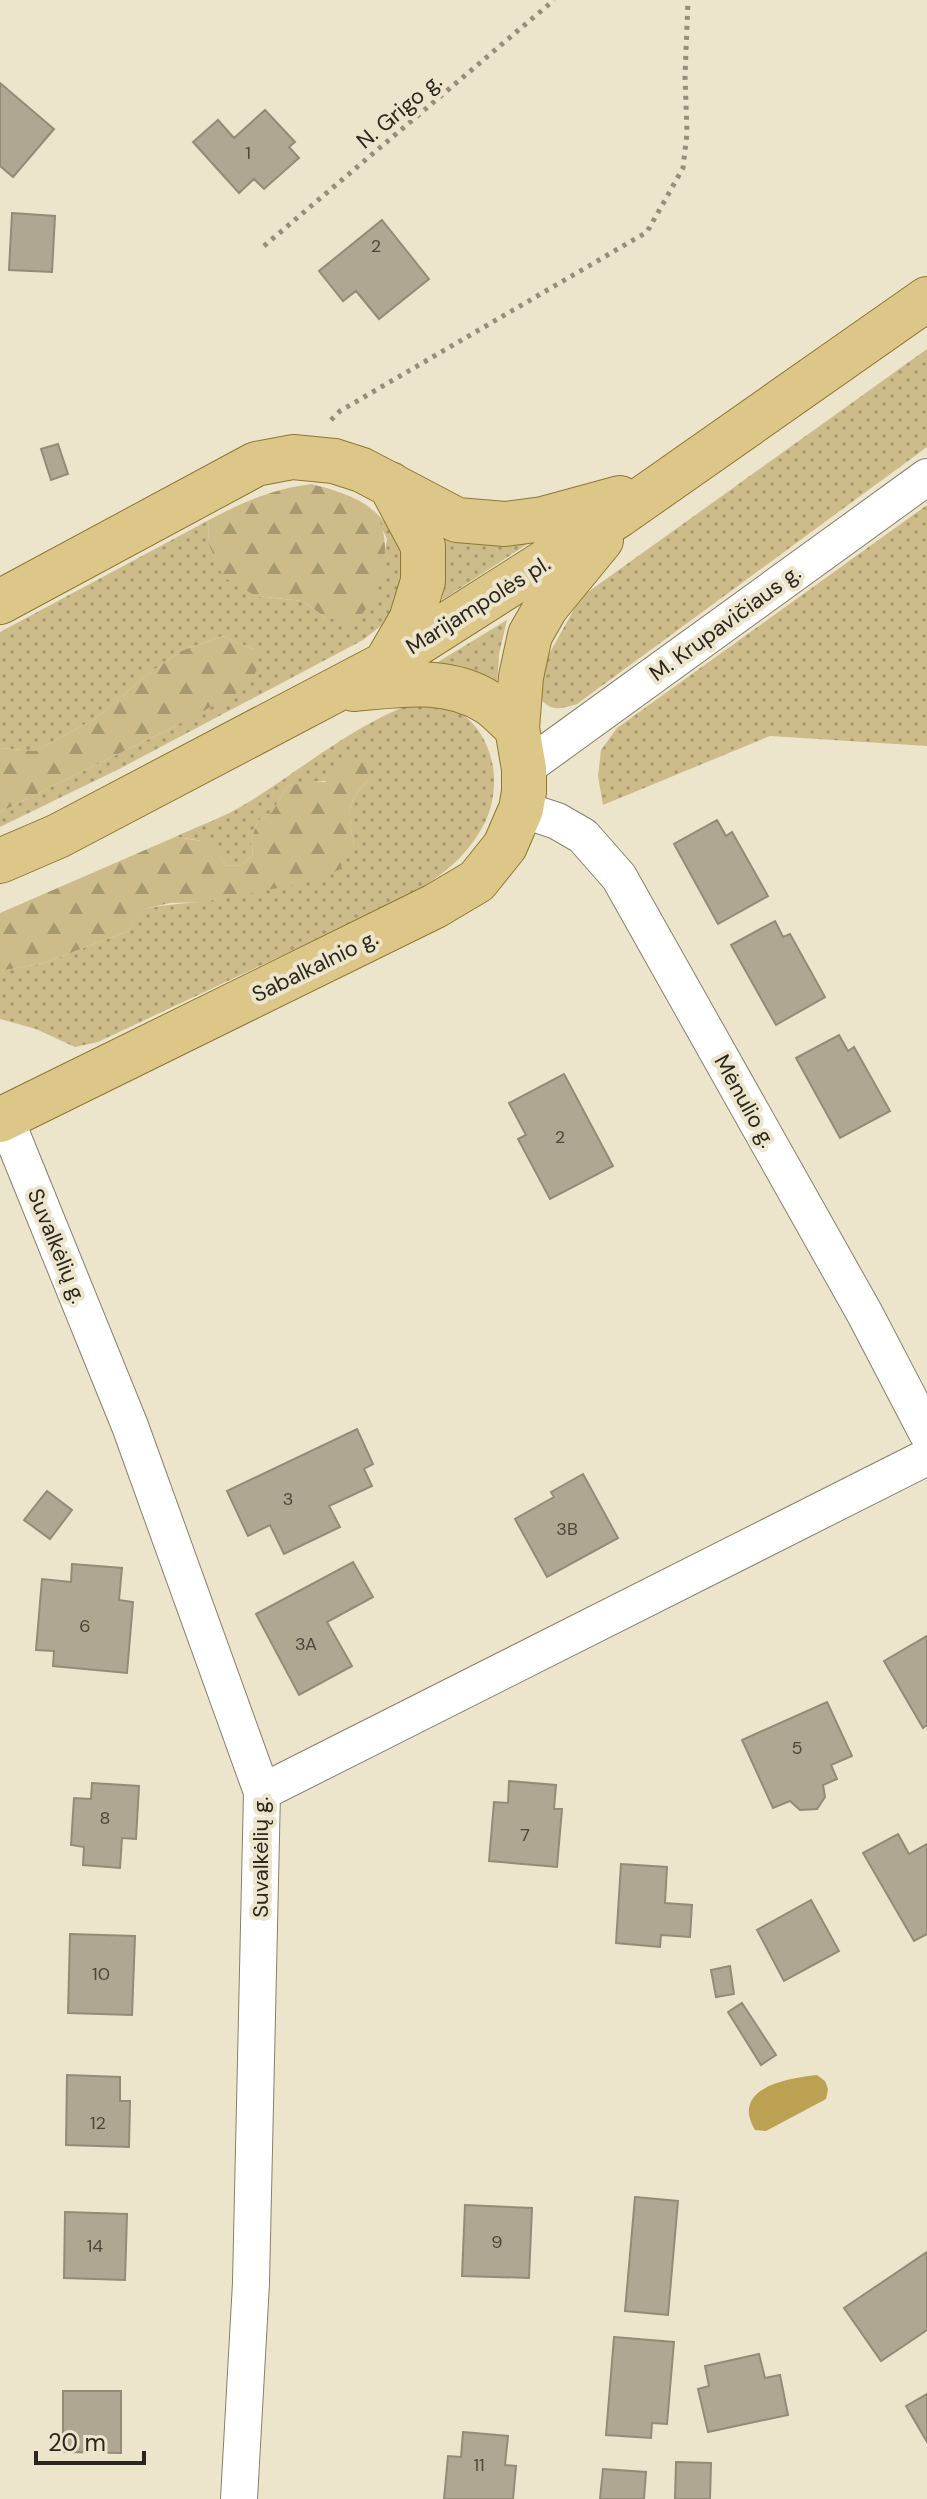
<svg xmlns="http://www.w3.org/2000/svg" width="927" height="2499" font-family="'DM Sans',sans-serif">
<defs>
<pattern id="grass-dots" width="8" height="8" patternUnits="userSpaceOnUse" patternTransform="scale(2)"><rect width="8" height="8" fill="#cdbb8a"/><path d="M2 2h.1M6 6h.1" fill="none" stroke="#a79870" stroke-width="1.8" stroke-linecap="round"/></pattern>
<pattern id="forest-firs" width="22" height="20" patternUnits="userSpaceOnUse" patternTransform="scale(2)"><rect width="22" height="20" fill="#cdbb8a"/><path d="M5 1l3.5 6h-7zM16 11l3.5 6h-7z" fill="#a79870"/></pattern>
</defs>
<rect width="100%" height="100%" fill="#ede4cc"/>
<path fill="url(#grass-dots)" d="M927,349v98l-350,257c-21,6 -26,8 -41,-10l4,-24 41,-73z
M927,505v241l-157,-10 -167,69 -5,-29 3,-26 16,-22z
M373,510c34,30 45,73 14,110 -6,7 -16,13 -24,20l-244,129 -119,58v-15l175,-86 78,-77 -31,-13 -41,15 -33,23 -53,45 -60,32 -35,-3v-116l209,-112 -1,22 48,54 47,5 23,17 47,-20 9,-28 5,-31z
M438,533l91,10 -87,57c4,-24 5,-45 -4,-67z
M507,620l-8,34 -2,32 -64,-21z
M417,702c7,0 17,-1 24,1 54,18 67,86 38,130 -21,34 -51,52 -85,70l-296,139 -23,5 -39,-18 -36,-10v-48l44,-8 84,-32 15,-22c33,-7 66,-5 98,-16 38,-12 76,-32 113,-47 -5,-34 -10,-41 15,-67 -28,2 -56,0 -82,8l-15,25 -14,9 -7,19 2,15 -12,10 -15,1c-14,-27 -23,-25 -51,-29 23,-11 50,-20 72,-34 56,-34 108,-80 170,-101z"/>
<path fill="url(#forest-firs)" d="M311,484c17,4 52,14 63,28 18,24 11,59 0,85 -4,9 -13,17 -19,26l-29,-5 -23,-17 -47,-5 -33,-19 -15,-35 1,-22c34,-18 64,-31 102,-36z
M222,636l31,13 6,15 -9,22 -75,40 -175,86v-64l35,3 60,-32 53,-45 33,-23z
M344,761l21,1 4,17c-25,26 -20,33 -15,67l-15,24 -39,14 -97,18 -33,1 -26,6 -16,22 -84,32 -44,8v-58l175,-76 33,5 9,8 9,16 15,-1 12,-10 -2,-15 7,-19 14,-9 15,-25 19,-6 19,1z"/>
<path fill="#bda152" d="M817,2075l8,6 3,8 -2,10 -60,32 -11,-1c-25,-42 32,-52 62,-55z"/>
<path fill="#afa791" stroke="#938b76" stroke-width="2" d="M0,83l54,46 -41,48 -13,-11z
M265,110l30,32 -6,5 10,11 -35,31 -10,-10 -15,14 -46,-51 25,-22 16,18z
M12,213l43,3 -3,56 -43,-2z
M382,220l47,59 -50,40 -23,-28 -13,10 -24,-30z
M58,444l10,30 -17,6 -10,-31z
M717,820l9,16 6,-4 36,64 -50,28 -44,-80z
M775,921l8,16 7,-3 35,63 -49,28 -45,-80z
M839,1035l9,16 6,-4 36,64 -50,27 -44,-80z
M564,1074l49,92 -63,33 -32,-60 8,-4 -17,-32z
M357,1429l16,35 -9,5 8,17 -43,20 11,21 -56,27 -14,-29 -22,11 -21,-45z
M583,1474l35,64 -71,39 -32,-58 39,-22 -3,-5z
M47,1491l25,19 -22,29 -26,-19z
M353,1562l20,35 -46,25 25,44 -53,29 -43,-81z
M72,1564l50,4 -3,32 14,2 -6,71 -74,-7 1,-15 -18,-1 6,-71 29,3z
M927,1636v89l-4,3 -39,-67z
M827,1702l25,54 -21,9 6,14 -14,6 2,12 -8,12 -17,1 -10,-9 -17,7 -31,-68z
M509,1781l47,4 -2,24h8l-5,58 -68,-6 5,-59 14,1z
M92,1783l47,3 -3,53 -14,-1 -2,30 -37,-3 1,-18 -13,-2 3,-47 17,1z
M898,1834l11,20 18,-10v90l-13,7 -51,-88z
M621,1864l46,3 -2,36 27,2 -2,32 -29,-2 -1,12 -44,-4z
M811,1900l28,51 -55,30 -27,-51z
M70,1934l65,2 -3,79 -64,-2z
M730,1966l4,28 -18,3 -5,-27z
M742,2003l34,52 -15,10 -33,-53z
M67,2075l53,2v24h10l-1,46 -63,-2z
M635,2197l43,4 -10,114 -43,-4z
M465,2205l67,3 -3,70 -67,-2z
M65,2212l62,2 -2,66 -61,-2z
M927,2252v78l-46,31 -37,-53z
M614,2337l60,5 -7,82 -15,-1 -1,15 -45,-3z
M759,2354l6,24 15,-3 8,40 -80,17 -10,-43 11,-3 -4,-20z
M63,2391h58v62l-58,-1z
M927,2394v48l-21,-36z
M463,2432l45,4 -3,29 11,1 -3,33h-69l4,-43 13,1z
M676,2462l35,1 -1,36h-35z
M603,2469l43,3 -2,27h-44z"/>
<g fill="none" stroke-linecap="round" stroke-linejoin="round">
<defs>
<path id="minor" d="M524,769l403,-292
M521,809l36,12 26,15 36,41 246,437 62,119
M5,1118l125,308 132,366 -11,491 -12,216
M262,1792l665,-335"/>
<path id="major" d="M0,602l256,-138 37,-7 41,4 28,9 95,50 48,4 38,-5 77,-21
M387,661l24,-41 12,-39v-35l-33,-62
M354,689c46,-4 93,-13 135,14 10,7 19,17 28,25
M0,861l58,-25 327,-172 234,-149 308,-216
M0,1120l435,-214 42,-25 28,-35 16,-37 3,-17v-23l-7,-41 4,-51 9,-42 16,-28 55,-67"/>
</defs>
<use href="#minor" stroke="#88806b" stroke-width="38"/>
<use href="#major" stroke="#8e7731" stroke-width="46"/>
<path stroke="#958e7d" stroke-width="5" stroke-dasharray="4 6" stroke-linecap="butt" d="M264,246l290,-246
M331,420l9,-9 307,-179 36,-64 4,-35 -2,-57 3,-76"/>
<use href="#minor" stroke="#fff" stroke-width="36"/>
<use href="#major" stroke="#dcc789" stroke-width="44"/>
</g>
<g text-anchor="middle" dominant-baseline="central" stroke-width="8" stroke-linejoin="round" paint-order="stroke">
<g font-size="18" fill="#4c473b">
<text x="248" y="153">1</text>
<text x="376" y="246">2</text>
<text x="560" y="1137">2</text>
<text x="288" y="1499">3</text>
<text x="567" y="1529">3B</text>
<text x="85" y="1626">6</text>
<text x="306" y="1644">3A</text>
<text x="797" y="1748">5</text>
<text x="105" y="1818">8</text>
<text x="525" y="1835">7</text>
<text x="101" y="1974">10</text>
<text x="98" y="2123">12</text>
<text x="497" y="2242">9</text>
<text x="95" y="2246">14</text>
<text x="479" y="2465">11</text>
</g>
<g font-size="22" fill="#2b271e" stroke="#ede4cc">
<text transform="translate(399 111) rotate(-40)">N. Grigo g.</text>
<text transform="translate(478 605) rotate(-32)">Marijampolės pl.</text>
<text transform="translate(725 623) rotate(-36)">M. Krupavičiaus g.</text>
<text transform="translate(315 966) rotate(-26)">Sabalkalnio g.</text>
<text transform="translate(745 1101) rotate(61)">Mėnulio g.</text>
<text transform="translate(57 1246) rotate(68)">Suvalkėlių g.</text>
<text transform="translate(260 1857) rotate(-90)">Suvalkėlių g.</text>
</g>
</g>
<path d="M36 2451v12h108v-12" fill="none" stroke="#2b271e" stroke-width="4"/>
<text x="48" y="2451" font-size="24" fill="#2b271e" stroke="#ede4cc" stroke-width="6" paint-order="stroke">20 m</text>
</svg>
